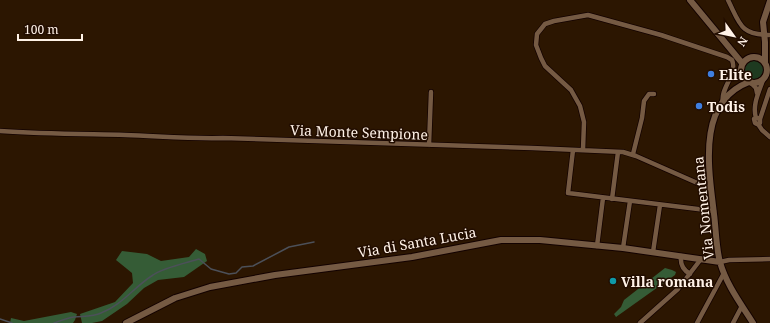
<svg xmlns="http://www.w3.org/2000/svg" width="770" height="323" font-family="'Noto Serif',serif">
<rect width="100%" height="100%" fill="#2c1601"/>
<path fill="#1e3a20" d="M745 70a9 9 0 1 1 18 0a9 9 0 1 1-18 0Z"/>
<path fill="#355c36" d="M196,249l9,5 2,7 -23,16 -26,3 -14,8 -17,16 -25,17 -10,2h-10l-2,-9 35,-12 18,-19 -1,-10 -16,-13 6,-9 25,3 14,7 28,-4z
M665,268l7,2 4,2 -1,3 -59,42 -2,-3 7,-7 3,-7z
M71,312l6,2 -2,6 -2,3h-63l1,-5 13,3z"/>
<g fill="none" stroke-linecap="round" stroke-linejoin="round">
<path stroke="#4c5059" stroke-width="1.5" d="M0,319l12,4
M54,323c6,-2 13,-5 20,-6 9,-1 19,0 27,-4 21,-8 33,-26 52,-38 10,-7 33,-12 46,-16l12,10 18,5 7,-1 6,-6 11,-1 36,-19 25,-5"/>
<defs>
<path id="street" d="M728,0c12,24 12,35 42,35
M751,83l5,5 1,5
M756,118c-4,-13 3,-26 7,-38
M760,119l-3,-1 -3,1 1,4 2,1 3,-1v-4l10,-30
M758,124l4,6 8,7
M0,131c42,3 84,3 125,4 33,1 65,4 98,3l309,10 91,4 13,4 75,33
M429,145l2,-53
M573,150l-5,43 146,18
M583,150l1,-28 -4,-16 -9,-16 -26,-24 -4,-8 -5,-13 1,-11 8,-10 9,-3 34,-6 73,20 66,22 5,3c6,14 -12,28 -9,42
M633,154l9,-36 2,-17 5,-7h5
M612,199l6,-47
M597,246l6,-48
M623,248l7,-47
M653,252l7,-47
M681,256c-1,8 2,14 9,18
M720,262l9,-2 41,-1
M640,323l38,-34 23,-30
M697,323l27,-50
M733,323l9,-17"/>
<path id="secondary" d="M690,0l52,63
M741 70a13 13 0 1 1 26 0a13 13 0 1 1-26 0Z
M765,62v-20l-2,-20 7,-21
M749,82c-53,20 -40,88 -35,132 2,15 2,34 6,48 6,22 21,42 33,61
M126,323l49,-25 35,-11 65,-12 137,-18 89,-17h39l83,8 97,14"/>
</defs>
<use href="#street" stroke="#130200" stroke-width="6"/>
<use href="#secondary" stroke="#130200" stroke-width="8"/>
<use href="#street" stroke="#755a43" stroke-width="4.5"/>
<use href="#secondary" stroke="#755a43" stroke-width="6"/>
</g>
<g fill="#3f7fe0" stroke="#220d00" stroke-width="1.5">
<circle cx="711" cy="74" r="4"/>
<circle cx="699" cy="106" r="4"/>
</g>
<circle fill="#0f9aa8" stroke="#220d00" stroke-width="1.5" cx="613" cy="281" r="4"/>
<g text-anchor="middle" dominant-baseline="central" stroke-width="3" stroke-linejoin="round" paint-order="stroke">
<g font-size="14" font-weight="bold" fill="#fff2e7" stroke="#220d00" text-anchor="start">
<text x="719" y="74">Elite</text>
<text x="707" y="106">Todis</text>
<text x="621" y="281">Villa romana</text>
</g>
<g font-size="14" fill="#fff2e7" stroke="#220d00">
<text transform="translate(359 132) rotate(2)">Via Monte Sempione</text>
<text transform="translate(703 208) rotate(-96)">Via Nomentana</text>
<text transform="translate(417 242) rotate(-10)">Via di Santa Lucia</text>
</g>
</g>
<g transform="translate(734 36) rotate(123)" stroke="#220d00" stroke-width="3" paint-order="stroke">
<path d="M0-3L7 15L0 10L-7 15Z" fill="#fff2e7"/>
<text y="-6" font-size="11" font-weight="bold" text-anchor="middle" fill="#fff2e7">N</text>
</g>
<path d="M18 34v6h64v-6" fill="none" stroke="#fff2e7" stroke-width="2"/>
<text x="24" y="34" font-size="12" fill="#fff2e7" stroke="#220d00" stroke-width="3" paint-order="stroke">100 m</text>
</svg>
